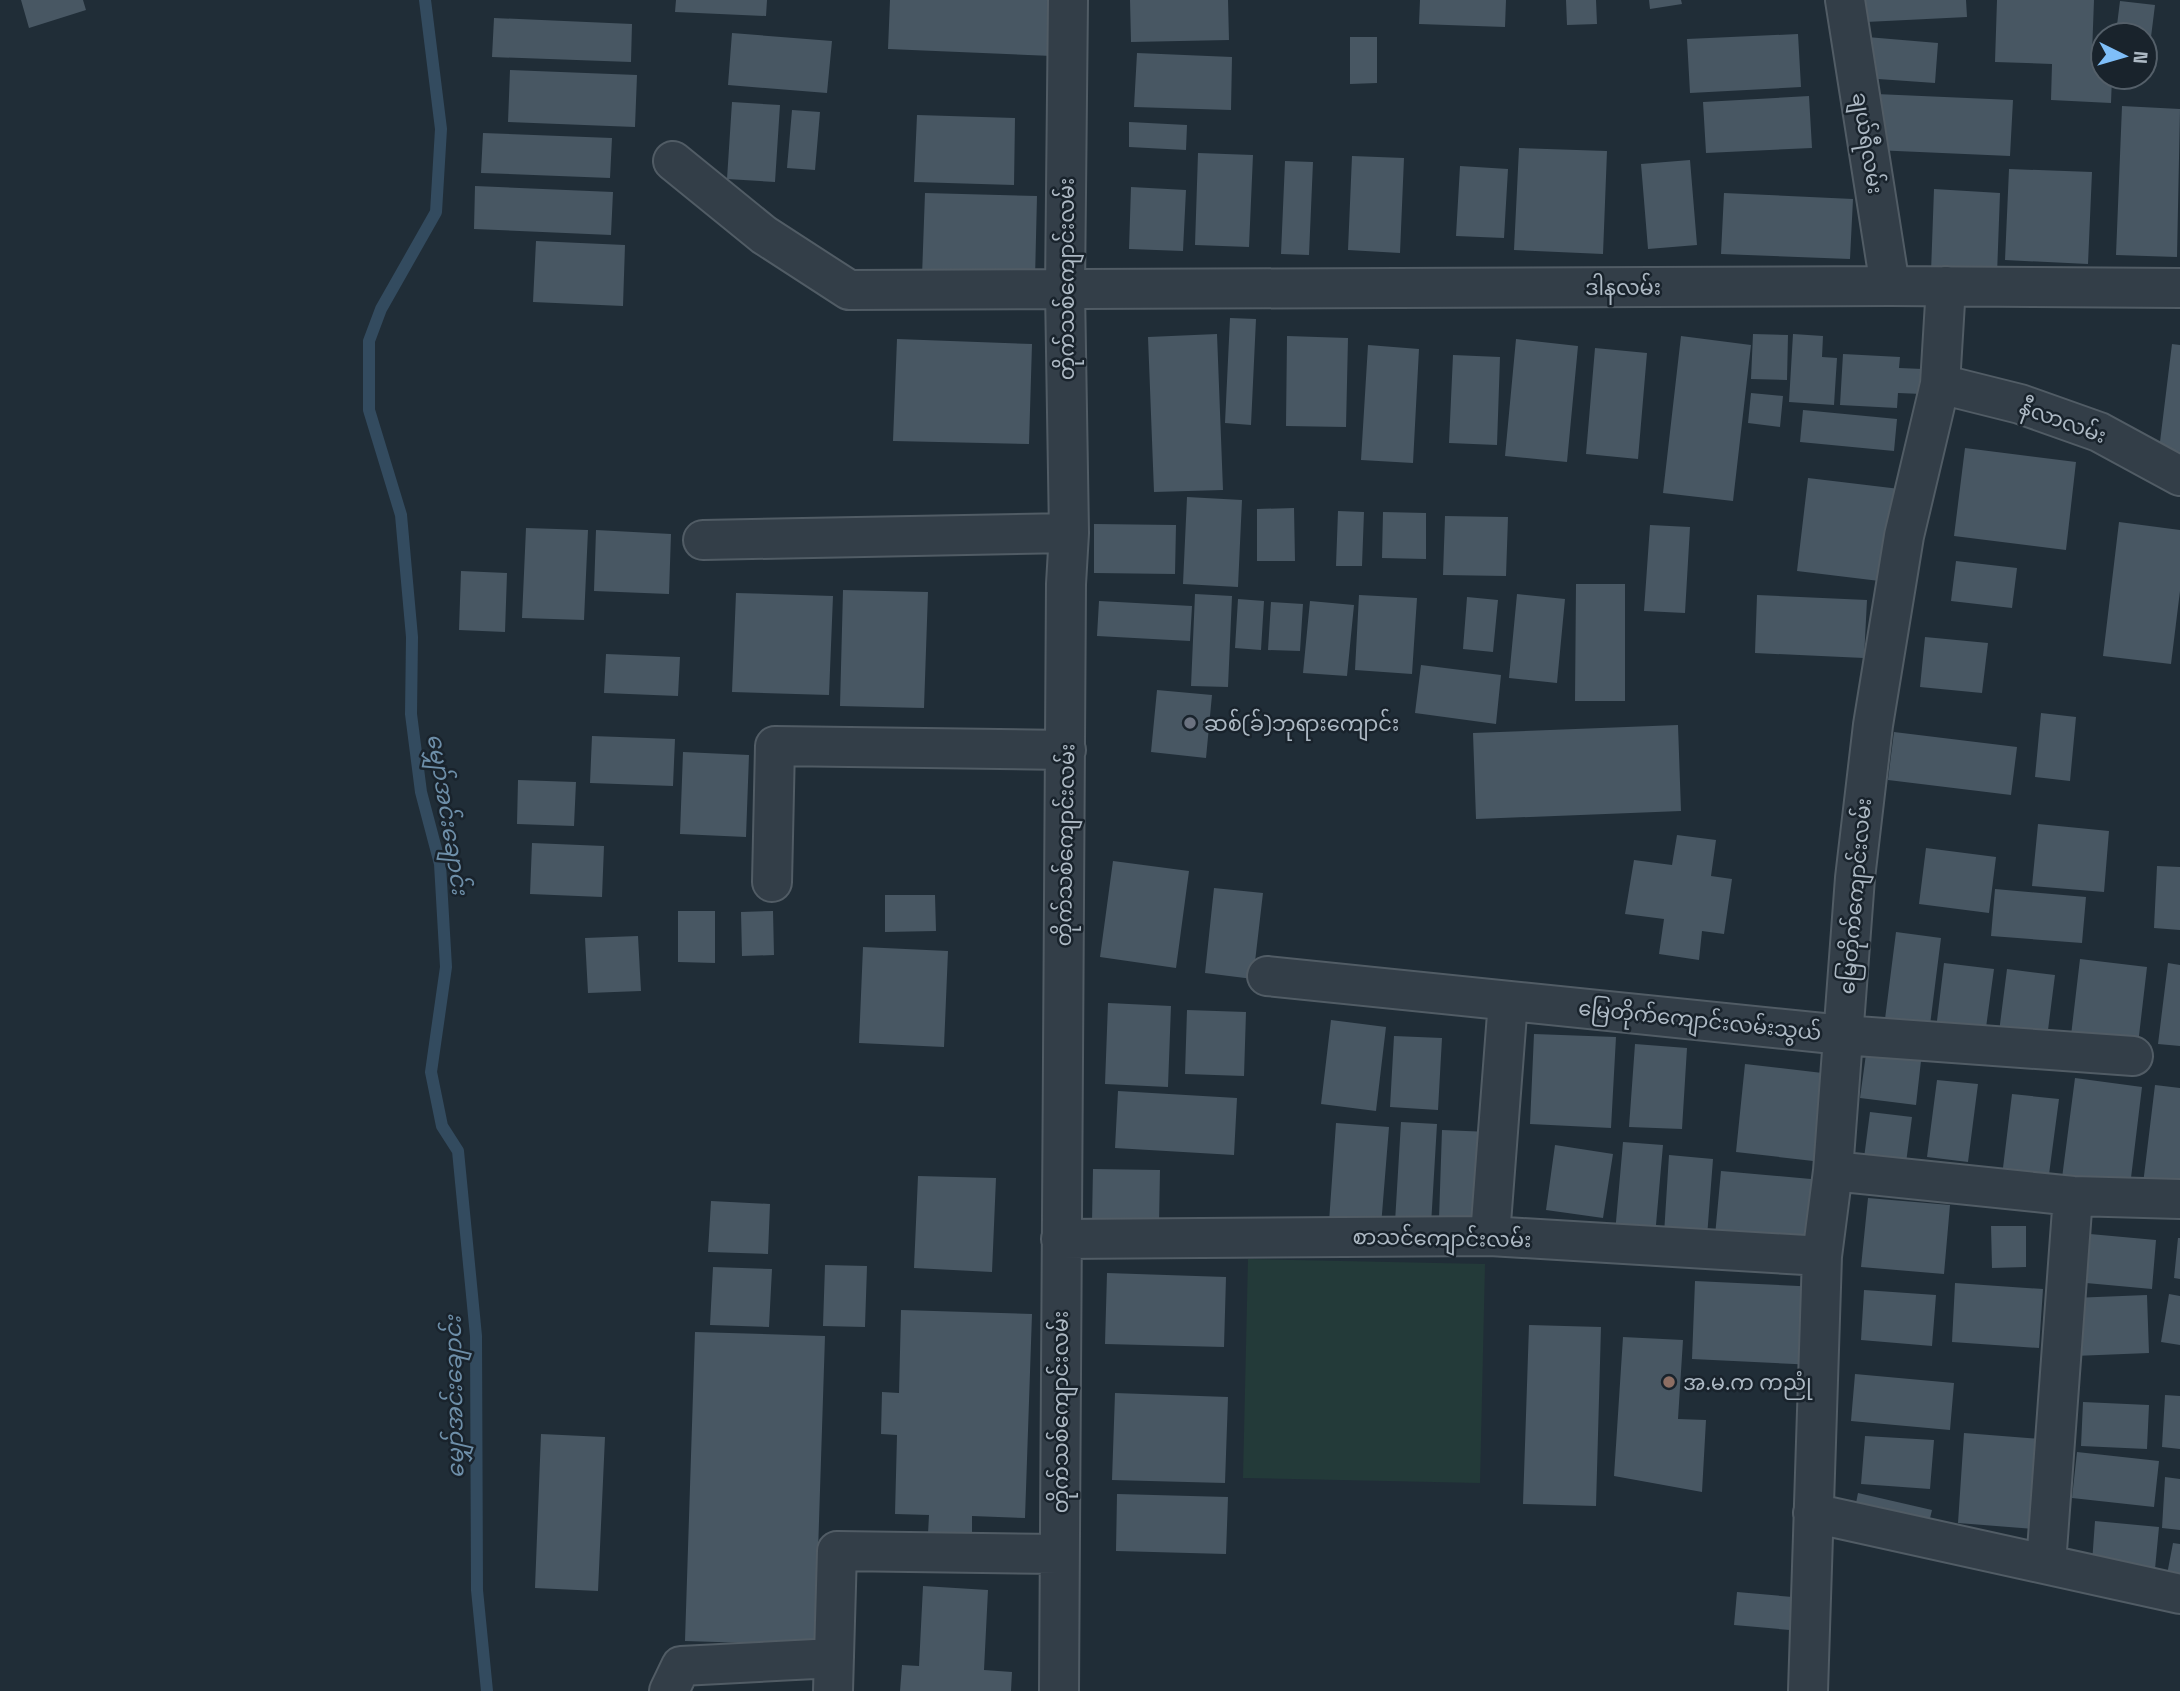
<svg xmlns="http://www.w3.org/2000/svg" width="2180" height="1691" font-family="'Space Grotesk','Noto Sans Myanmar',sans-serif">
<rect width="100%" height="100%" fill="#202d37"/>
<path fill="#233a39" d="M1248,1259l237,5 -5,219 -237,-5z"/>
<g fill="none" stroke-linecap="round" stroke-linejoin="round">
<path stroke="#334b5f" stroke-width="12" d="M425,0l16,129 -5,83 -55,97 -12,32v69l32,105 11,122 -1,77 10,78 19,72 6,103 -15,105 11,54 16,25 18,185 1,254 10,101"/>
</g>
<path fill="#485763" d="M21,0h62l3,10 -57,18z
M676,0h91l-1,16 -91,-4z
M890,0h165l-3,56 -164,-7z
M1130,0h98l1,40 -98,2z
M1420,0h86l-1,27 -86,-3z
M1566,0h30l1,24 -30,1z
M1649,0h32l1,4 -32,5z
M1865,0h101l1,17 -101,5z
M1997,0h97l-2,54h11v23h9l-1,26 -60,-3 1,-36 -57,-2z
M2120,1l35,4 -4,32 -35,-4z
M494,18l138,6 -1,38 -139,-5z
M732,33l100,8 -5,52 -99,-8z
M1798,34l3,53 -111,6 -3,-54z
M1350,37h27v46l-27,1z
M1867,37l71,6 -3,40 -71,-5z
M1137,53l95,4 -1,53 -97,-3z
M510,70l127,5 -2,52 -127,-5z
M1876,94l137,6 -3,56 -136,-6z
M1809,96l3,52 -106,5 -3,-51z
M732,102l48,3 -5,77 -48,-3z
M2122,106l58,3 -3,148 -61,-2z
M792,110l28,2 -5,58 -28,-2z
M917,115l98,3 -1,67 -100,-3z
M1129,122l58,3 -1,25 -57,-3z
M483,133l129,5 -2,40 -129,-5z
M1519,148l88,3 -4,103 -89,-4z
M1198,153l55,2 -4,92 -54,-2z
M1352,156l52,2 -4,95 -52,-3z
M1690,160l7,85 -49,4 -7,-85z
M1285,161l28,1 -4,93 -28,-1z
M1460,166l48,3 -4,69 -48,-2z
M2009,169l83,3 -4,92 -83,-4z
M475,186l138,6 -2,43 -137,-6z
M1131,187l55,3 -3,61 -54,-2z
M1934,189l66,4 -3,82 -66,-3z
M925,193l112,3 -2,83 -113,-3z
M1724,193l129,6 -3,60 -129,-5z
M536,241l89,4 -2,61 -90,-4z
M1230,318l26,1 -5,106 -26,-2z
M1217,334l6,156 -69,2 -6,-155z
M1753,334l35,1 -1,45 -36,-1z
M1793,334l30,2 -1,21 15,1 -3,47 -45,-3z
M1287,336l61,2 -2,89 -60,-1z
M1681,336l70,9 -18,156 -70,-8z
M897,339l135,5 -3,100 -136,-3z
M1516,339l62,7 -11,116 -62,-6z
M2172,344l8,1v107l-21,-2z
M1368,345l51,4 -6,114 -52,-3z
M1595,348l52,5 -9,106 -52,-5z
M1843,354l57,3 -1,11 24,1 -1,25 -24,-1 -1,15 -57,-3z
M1453,355l47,2 -3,88 -48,-2z
M1751,393l32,3 -3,31 -32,-4z
M1803,410l94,9 -3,32 -94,-9z
M1965,448l111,14 -10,88 -112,-14z
M1808,478l100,12 -12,93 -99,-12z
M1187,497l55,3 -4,87 -55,-3z
M1294,508l1,53h-38v-52z
M1338,511l26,1 -2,54h-26z
M1383,512l43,1v46l-44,-1z
M1445,516l63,1 -2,59 -63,-1z
M2119,522l61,8v61l-9,73 -68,-8z
M1094,524l82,1 -1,49 -81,-1z
M1650,525l40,2 -5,86 -41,-2z
M526,528l62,2 -4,90 -62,-2z
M596,530l75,4 -2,60 -75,-3z
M1956,561l61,7 -5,40 -61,-7z
M461,571l46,2 -2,59 -46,-2z
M1576,584h49v117h-50z
M843,590l85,2 -4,116 -84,-2z
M736,593l97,3 -4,99 -97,-3z
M1195,594l37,2 -4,91 -37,-1z
M1517,594l48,5 -8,84 -48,-5z
M1359,595l58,3 -5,76 -57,-4z
M1757,595l110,5 -3,58 -109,-5z
M1467,597l31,3 -5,52 -30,-3z
M1238,599l26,2 -3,49 -26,-2z
M1099,601l93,5 -2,35 -93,-5z
M1310,601l44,4 -7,71 -44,-3z
M1271,602l32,2 -3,47 -32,-1z
M1925,637l63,6 -6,50 -62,-6z
M606,654l74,3 -2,39 -74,-3z
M1421,665l80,10 -5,49 -81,-11z
M1157,690l55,5 -6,63 -55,-6z
M2041,713l35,4 -6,64 -35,-4z
M1678,725l3,86 -205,8 -3,-86z
M1894,732l123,15 -6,48 -123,-15z
M592,736l83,3 -2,47 -83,-3z
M683,752l66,3 -3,82 -66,-3z
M518,780l58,2 -2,44 -57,-2z
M2038,824l71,7 -5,61 -72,-6z
M1677,835l39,5 -5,36 21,3 -8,55 -22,-3 -3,29 -40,-6 5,-35 -39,-5 9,-54 38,5z
M532,843l72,3 -2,51 -72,-3z
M1926,848l70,9 -7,56 -70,-9z
M1113,861l76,10 -13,97 -76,-11z
M2157,866l23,1v63l-26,-2z
M1214,888l49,5 -10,86 -48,-6z
M1995,889l91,8 -4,46 -91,-7z
M885,895h50l1,36 -51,1z
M678,911h37v52l-37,-1z
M773,911l1,44 -32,1 -1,-44z
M1896,932l45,6 -12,95 -45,-6z
M638,936l3,55 -53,2 -3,-55z
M863,947l85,4 -4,96 -85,-4z
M2080,959l67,8 -10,86 -67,-9z
M1944,963l50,6 -9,66 -49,-6z
M2168,963l12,2v81l-22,-2z
M2007,969l48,6 -8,63 -48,-6z
M1108,1003l63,3 -3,81 -63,-3z
M1187,1010l59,2 -2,64 -59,-2z
M1331,1020l55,7 -10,84 -55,-7z
M1534,1034l82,3 -5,91 -81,-4z
M1394,1036l48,2 -4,72 -48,-3z
M1635,1044l52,4 -5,81 -53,-2z
M1866,1054l55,7 -5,44 -56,-7z
M1745,1064l86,10 -9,88 -86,-10z
M2075,1078l67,9 -12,99 -68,-8z
M1937,1080l41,4 -10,78 -41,-5z
M2155,1085l25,3v100l-37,-4z
M1118,1091l119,7 -3,57 -119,-7z
M2012,1094l47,5 -11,83 -46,-6z
M1870,1112l42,5 -6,46 -42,-5z
M1401,1122l36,2 -6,101 -36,-3z
M1336,1123l53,4 -8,99 -52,-4z
M1442,1130l48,2 -3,89 -48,-2z
M1623,1142l40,3 -10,114 -40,-3z
M1555,1145l58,9 -10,64 -57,-8z
M1669,1155l44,4 -6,78 -43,-3z
M1093,1169l67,1 -1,54 -67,-2z
M1721,1171l101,9 -5,65 -102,-9z
M918,1176l78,2 -4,94 -78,-4z
M1868,1198l82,7 -6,69 -83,-7z
M711,1201l59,3 -2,50 -60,-2z
M1991,1226h35v41l-34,1z
M2079,1233l77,7 -4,49 -77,-7z
M2178,1238h2v41l-6,-1z
M825,1265l42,1 -2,61 -42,-1z
M713,1267l59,2 -3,58 -59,-2z
M1107,1273l119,4 -2,70 -119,-3z
M1695,1281l124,6 -3,78 -124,-6z
M1955,1283l88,6 -4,59 -87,-6z
M1864,1290l72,5 -4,51 -71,-6z
M2169,1294l11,2v49l-19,-3z
M2147,1295l2,58 -75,3 -2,-58z
M901,1310l131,4 -7,204 -53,-2v20l-44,-2 1,-19 -34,-1 2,-79 -16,-1 1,-42 17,1z
M1529,1325l72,2 -5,179 -73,-2z
M695,1332l130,4 -10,309 -130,-4z
M1623,1337l60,3 -5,79 28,1 -4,72 -88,-16z
M1855,1374l99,9 -4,47 -99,-9z
M1115,1393l113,4 -3,86 -113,-3z
M2165,1395l15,1v53l-18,-2z
M2083,1402l66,3 -2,44 -66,-3z
M1964,1433l77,6 -7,90 -76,-6z
M541,1434l64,3 -7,154 -63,-3z
M1865,1436l69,4 -4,49 -69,-5z
M2077,1452l82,9 -5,46 -82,-9z
M2165,1477l15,2v51l-18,-2z
M1858,1493l74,17 -6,25 -73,-17z
M1117,1494l111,3 -2,57 -110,-3z
M2095,1521l64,6 -4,42 -63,-6z
M2173,1543l7,1v44l-15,-3z
M923,1586l65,4 -4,80 28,2 -1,19h-111l2,-26 17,1z
M1737,1592l67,6 -3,33 -67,-6z"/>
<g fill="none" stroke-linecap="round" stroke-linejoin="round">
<defs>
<path id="minor" d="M1845,0l45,286
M673,161l91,74 85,55 1041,-4 290,2
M1940,384l80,20 79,28 81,44
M703,540l366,-7
M772,882l3,-136 291,4
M1267,976l576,59 290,21
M1833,1171l240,25 107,3
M1490,1236l18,-235
M1061,1239l429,-3 332,20
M1813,1513l367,81
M2046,1564l27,-368
M669,1691l12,-25 153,-8
M833,1691l4,-140 222,3
M1059,1691l7,-1107 3,-51 -4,-243 3,-290
M1808,1691l14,-435 11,-85 22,-293 18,-153 31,-189 36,-152 6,-98"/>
</defs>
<use href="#minor" stroke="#515c65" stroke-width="42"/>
<use href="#minor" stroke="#333e48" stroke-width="38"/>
</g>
<circle fill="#6b7280" stroke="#19232c" stroke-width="2.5" cx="1190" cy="723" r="7"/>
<circle fill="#8d6e63" stroke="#19232c" stroke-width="2.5" cx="1669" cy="1382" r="7"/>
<g text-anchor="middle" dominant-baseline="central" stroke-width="5" stroke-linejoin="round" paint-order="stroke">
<g font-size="21" fill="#adb9c4" stroke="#19232c">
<text transform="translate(1868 143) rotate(81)">ချယ်ရီလမ်း</text>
<text transform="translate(1066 279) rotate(-90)">တိုက်သစ်ကျောင်းလမ်း</text>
<text x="1623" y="287">ဒါနလမ်း</text>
<text transform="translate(2063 421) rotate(20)">နီလာလမ်း</text>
<text transform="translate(1065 845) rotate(-89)">တိုက်သစ်ကျောင်းလမ်း</text>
<text transform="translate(1855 896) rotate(-85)">မြေတိုက်ကျောင်းလမ်း</text>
<text transform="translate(1700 1020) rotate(6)">မြေတိုက်ကျောင်းလမ်းသွယ်</text>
<text transform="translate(1442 1238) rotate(1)">စာသင်ကျောင်းလမ်း</text>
<text transform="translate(1060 1412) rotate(-90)">တိုက်သစ်ကျောင်းလမ်း</text>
</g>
<g font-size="21" fill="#adb9c4" stroke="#19232c" text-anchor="start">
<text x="1204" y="723">ဆစ်(ခ်)ဘုရားကျောင်း</text>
<text x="1683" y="1382">အ.မ.က ကညုံ</text>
</g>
<g font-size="23" font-style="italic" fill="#6e8fa9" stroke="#19232c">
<text transform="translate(448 814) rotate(81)">မျှော်အင်းချောင်း</text>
<text transform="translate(454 1397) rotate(-91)">မျှော်အင်းချောင်း</text>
</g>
</g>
<g transform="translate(2124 56) rotate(95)"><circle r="33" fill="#19232c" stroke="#545f69" stroke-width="2"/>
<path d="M0-5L12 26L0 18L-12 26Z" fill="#7fbef8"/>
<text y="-10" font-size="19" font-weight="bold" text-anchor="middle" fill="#adb9c4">N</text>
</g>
</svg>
